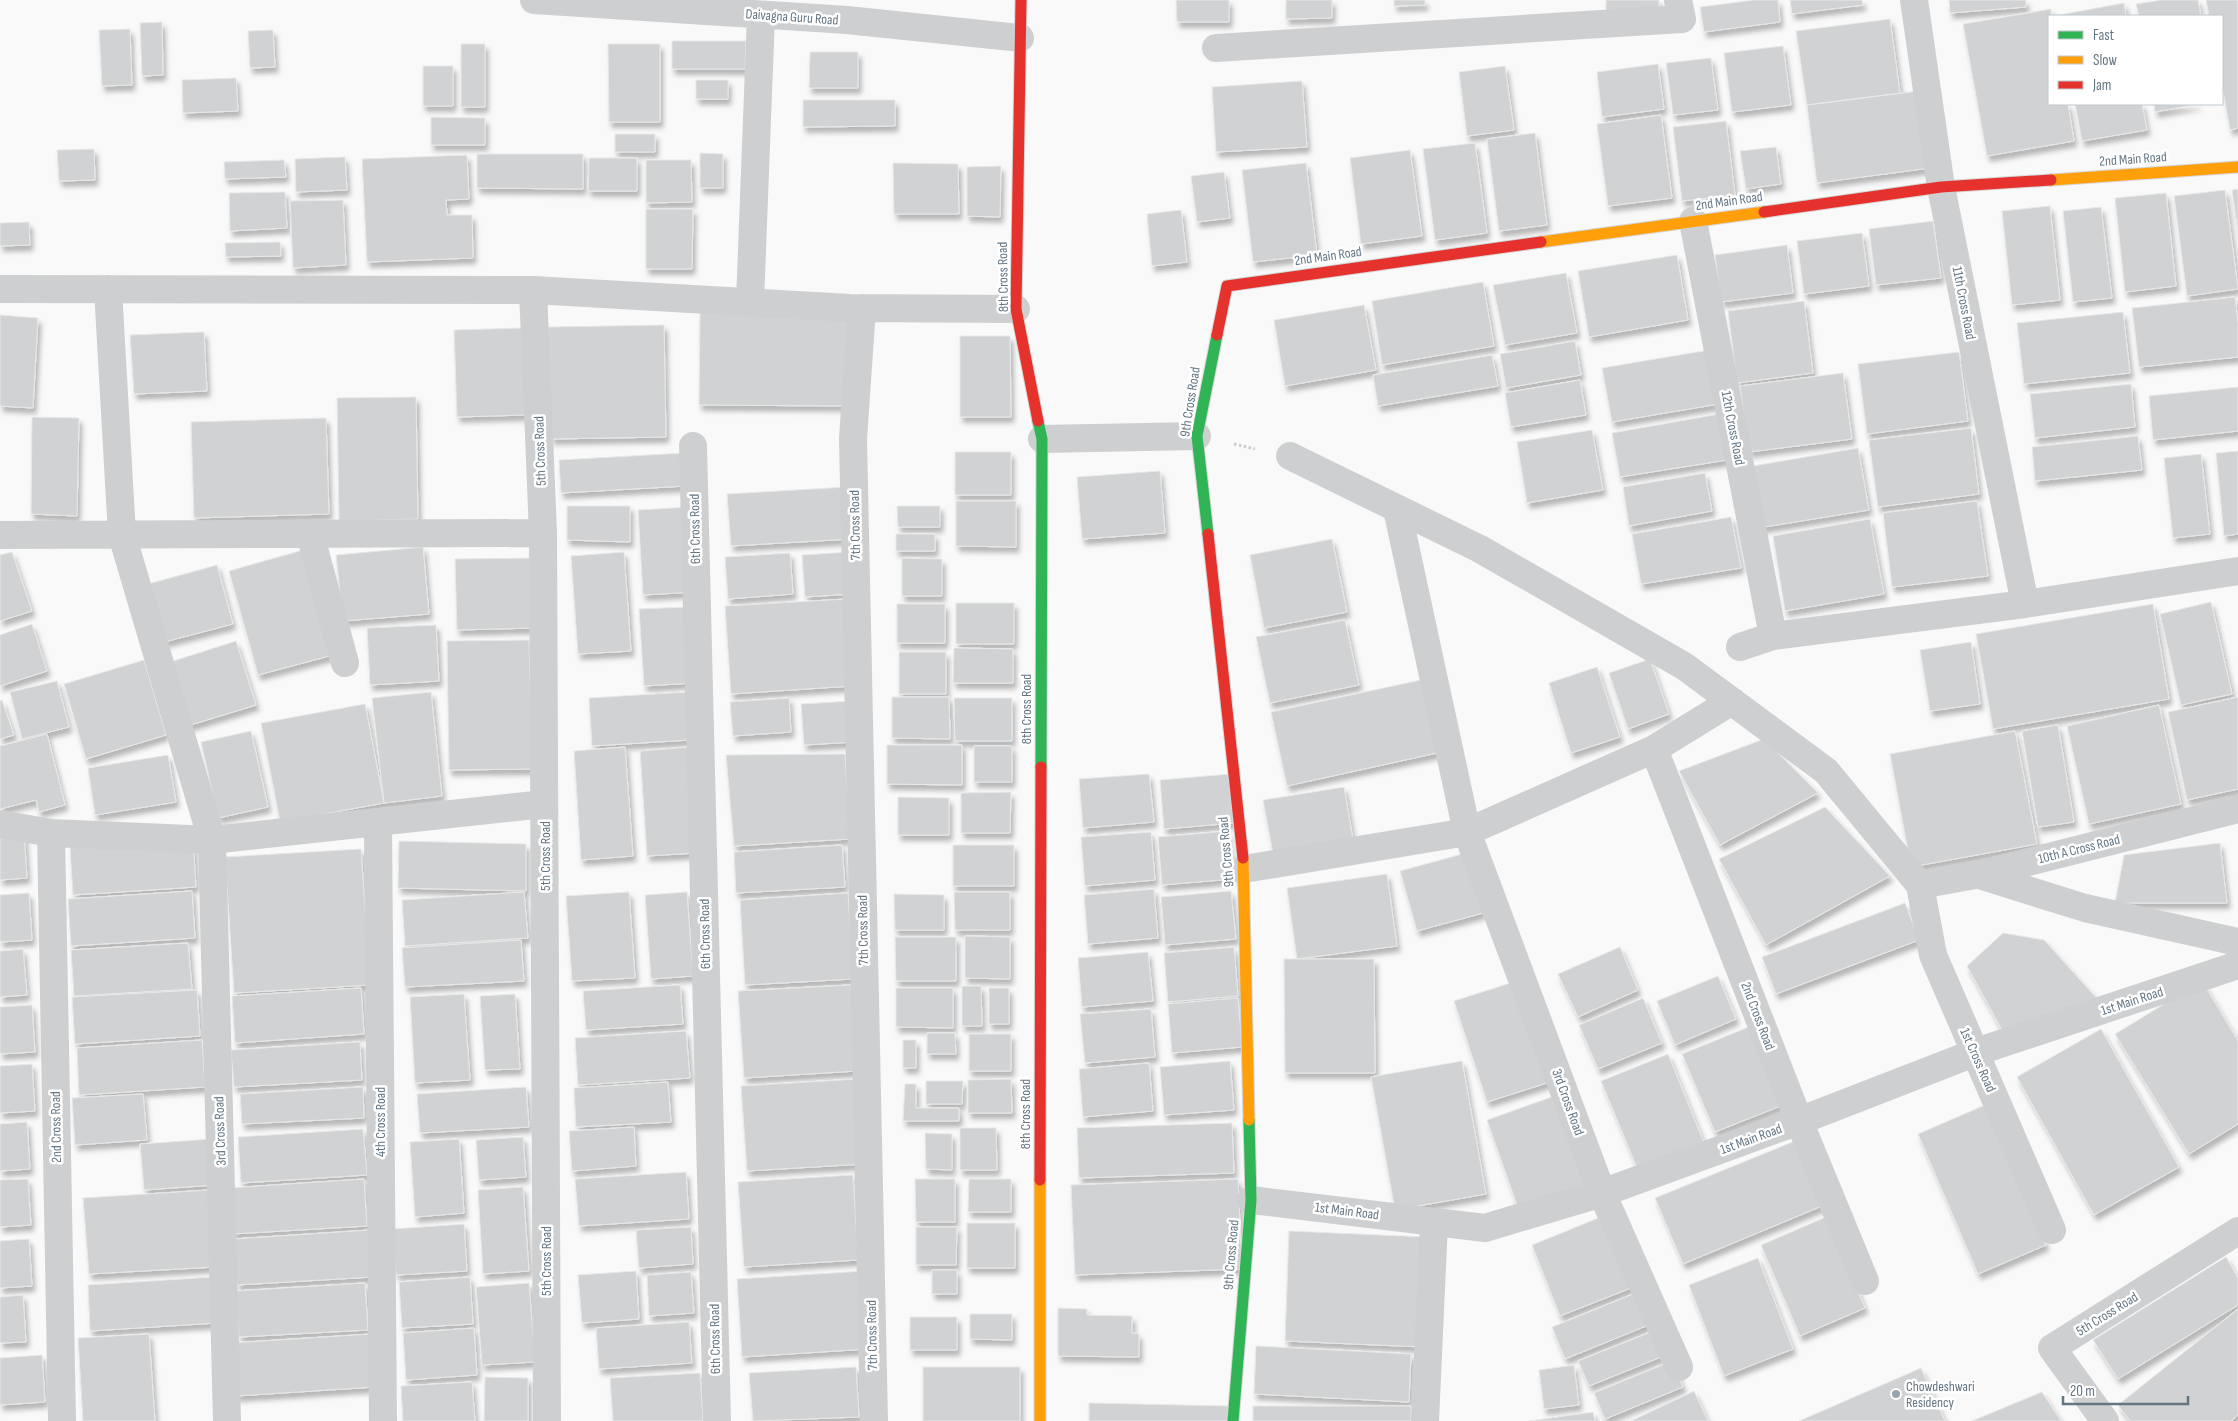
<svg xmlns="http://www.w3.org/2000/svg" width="2238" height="1421" font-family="'Sofia Sans Condensed',sans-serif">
<defs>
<filter id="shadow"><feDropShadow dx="3" dy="5.5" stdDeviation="2.5" flood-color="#0004"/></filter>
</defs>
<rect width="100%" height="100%" fill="#f9f9f9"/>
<path fill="#d0d2d3" stroke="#e8e8e8" filter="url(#shadow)" d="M1176,0h53v22h-52z
M1286,0h46v18l-46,1z
M1394,0h31v5l-31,1z
M1606,0h53v14h-53z
M1754,0h24l2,22 -76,10 -4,-25z
M1790,0h72l1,5 -71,9z
M1949,0h77v7l-76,6z
M2162,0h36l3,16h-62l-3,-12z
M2206,0h32v128l-8,2 -8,-45v-69h-13z
M2124,3l2,13h-67v-1z
M2051,9l-2,95h19l6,37 -87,15 -24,-132z
M1890,19l10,74 -93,12 -11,-74z
M162,22l1,53 -21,1 -2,-53z
M130,29l2,56 -30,1 -3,-56z
M273,30l2,37 -25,1 -2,-37z
M672,41h74l-1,28h-73z
M461,44h24v63h-24z
M608,44h52v78h-51z
M1783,46l8,59 -59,7 -8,-59z
M810,52h48v36h-49z
M1711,58l7,52 -45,5 -7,-52z
M1658,64l6,45 -62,8 -5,-45z
M423,66h30v40h-30z
M1505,66l9,64 -47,6 -8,-64z
M236,78l2,33 -55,2 -1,-33z
M696,80h32v19h-32z
M1302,81l5,66 -91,5 -4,-65z
M1919,91l11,77 -113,15 -10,-78z
M803,100h92v26l-92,1z
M2075,104h67l5,26 -65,11z
M2154,104h44l-43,8z
M1661,115l11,83 -64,8 -11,-82z
M431,117l54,1v27h-54z
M1726,121l9,74 -53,6 -9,-74z
M1535,133l12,92 -48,6 -12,-92z
M615,134h40v18h-40z
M1475,143l12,90 -52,7 -12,-91z
M1776,147l5,37 -35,5 -6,-38z
M94,149l1,31 -36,1 -2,-31z
M1410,150l12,86 -61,8 -11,-86z
M700,153l23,1v34h-23z
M477,154h106v35l-106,-1z
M467,155l2,44 -23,1 1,15h25l1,43 -106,4 -5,-103z
M345,157l2,33 -51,2 -1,-33z
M589,158h48v33h-49z
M284,160l2,17 -61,2 -1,-17z
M646,160h45l1,42 -46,1z
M893,163l65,1 1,50h-65z
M1306,163l11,92 -64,7 -11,-92z
M1001,166l-1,51 -33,-1v-49z
M1224,172l6,46 -33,4 -6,-46z
M2238,189v44l-6,-43z
M2225,190l13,99 -51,7 -13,-100z
M285,192l2,36 -57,3 -1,-38z
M2166,193l10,93 -51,6 -10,-94z
M343,200l3,65 -53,3 -3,-67z
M2050,206l10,94 -48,5 -10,-94z
M2101,207l11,91 -39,4 -10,-91z
M646,209h47l-1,60h-46z
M1181,210l6,52 -35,4 -5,-52z
M1933,221l8,57 -65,7 -7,-56z
M29,222l1,23 -30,1v-23z
M1862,233l7,53 -65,8 -7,-53z
M280,242l1,14 -55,1 -1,-14z
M1787,245l6,48 -72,9 -6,-47z
M1677,255l11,65 -99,17 -11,-66z
M1566,273l11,60 -72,12 -12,-60z
M1483,282l11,64 -112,19 -10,-64z
M2235,297l3,26v34l-99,10 -7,-59z
M1804,301l9,72 -76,10 -9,-72z
M1364,305l12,65 -91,16 -11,-66z
M700,312l151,2v92l-152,-1z
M2123,312l7,61 -106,11 -7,-61z
M0,315l38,3 -5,90 -33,-2z
M664,325l2,112 -115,2 -3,-112z
M522,328l3,87 -68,2 -3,-87z
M204,332l3,59 -73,3 -4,-59z
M960,336h50l1,81h-51z
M1575,341l6,34 -75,13 -6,-34z
M1709,350l10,54 -107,18 -10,-54z
M1959,352l9,69 -101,13 -9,-70z
M1492,355l6,31 -120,20 -5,-31z
M1843,373l9,66 -103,13 -9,-66z
M1580,380l6,35 -75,12 -6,-34z
M2131,384l4,43 -100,11 -5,-44z
M2238,387v44l-85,9 -4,-44z
M416,397l2,122 -79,2 -2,-123z
M1719,414l8,46 -107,17 -8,-44z
M32,417l47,1 -2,98 -46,-2z
M326,418l3,96 -135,4 -3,-96z
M1971,428l8,66 -101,13 -9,-67z
M1592,430l11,60 -76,13 -10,-61z
M2138,436l4,34 -107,11 -3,-34z
M1858,448l11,62 -111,18 -11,-61z
M2238,451v83l-14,2 -8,-83z
M955,452h56v43h-56z
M684,453l2,33 -125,7 -2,-33z
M2201,454l9,80 -37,4 -9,-80z
M1160,471l5,62 -83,6 -5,-62z
M1705,473l7,38 -83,15 -6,-39z
M847,487l4,52 -120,7 -4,-52z
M956,501h60v46l-60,-1z
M1977,501l11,75 -96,11 -9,-74z
M567,506h63v36l-63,-2z
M897,506h43v21h-42z
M690,507l6,85 -53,3 -5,-85z
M1731,517l10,51 -100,16 -9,-50z
M1870,519l14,75 -99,17 -12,-75z
M896,534h39v17h-39z
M1332,539l15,73 -83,16 -14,-73z
M423,547l6,67 -86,7 -7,-66z
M303,550l30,105 -75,20 -29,-104z
M12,552l20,59 -32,10v-66z
M624,552l7,99 -53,3 -7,-98z
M849,552l3,42 -47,3 -3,-42z
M790,553l3,41 -65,5 -3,-42z
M533,558l2,70 -78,2 -2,-71z
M902,558l40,1v37h-40z
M217,565l16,59 -69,18 -16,-58z
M847,599l5,87 -121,8 -6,-88z
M2211,602l21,92 -51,11 -21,-91z
M956,603h58v41h-58z
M897,604h48v39h-48z
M2153,604l16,95 -176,30 -17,-95z
M688,607l5,76 -49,3 -5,-77z
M1345,620l14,65 -89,18 -14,-66z
M32,624l15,47 -47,15v-51z
M436,625l3,56 -69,4 -3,-57z
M529,640l3,129 -83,1 -2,-129z
M236,641l20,64 -72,22 -20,-63z
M1971,642l9,62 -50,7 -10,-61z
M954,648l59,1v34h-60z
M899,652h47v42h-47z
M1650,659l19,55 -41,15 -19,-56z
M144,660l22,75 -80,24 -22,-75z
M1597,667l23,70 -49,16 -22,-70z
M1421,680l16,73 -150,33 -16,-74z
M57,681l12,46 -47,12 -12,-47z
M431,692l11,104 -58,7 -12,-105z
M687,692l3,48 -98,6 -3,-48z
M892,697h57l1,42 -58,-1z
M2238,697v92l-51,11 -19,-88z
M789,698l2,34 -58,4 -3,-34z
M954,698h58v43h-57z
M2,700l12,35 -14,4v-38z
M852,701l2,41 -50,3 -3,-41z
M365,704l19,99 -104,19 -19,-99z
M2159,705l22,99 -92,20 -22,-98z
M2058,725l16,97 -36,5 -16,-96z
M251,731l17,76 -50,11 -17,-76z
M2015,731l22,113 -126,23 -21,-113z
M47,734l18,71 -26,7 -3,-12 -36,9v-63z
M1764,739l54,54 -98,52 -41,-74z
M887,745h75v40l-75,-1z
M974,746h38v36h-38z
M625,747l8,109 -52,4 -7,-109z
M689,747l7,106 -49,3 -7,-105z
M845,754l5,85 -116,7 -8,-91z
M168,755l8,47 -81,13 -7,-47z
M1149,774l5,48 -71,6 -4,-49z
M1230,774l4,49 -70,6 -4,-49z
M1344,787l10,59 -80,13 -11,-59z
M1011,792l-1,41h-49v-40z
M898,797l51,1v37h-51z
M1825,807l65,69 -124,69 -47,-86z
M1228,831l5,48 -71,6 -4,-48z
M24,832l3,46 -27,2v-47z
M1151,832l4,48 -70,6 -4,-49z
M193,841l3,46 -123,8 -3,-47z
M399,841l127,3v47l-128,-3z
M2220,843l7,60h-112l9,-48z
M842,845l3,42 -109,6 -2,-41z
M953,845h61v41h-61z
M361,849l9,136 -136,8 -9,-136z
M1466,853l17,60 -66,18 -17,-60z
M1387,874l10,72 -100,13 -10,-71z
M1154,889l4,49 -70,6 -4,-49z
M192,891l3,47 -124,8 -3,-47z
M1231,891l5,48 -71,6 -4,-48z
M524,892l4,46 -123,8 -3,-46z
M629,892l6,86 -63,3 -6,-85z
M687,892l6,84 -42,3 -6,-84z
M954,892h56v38h-55z
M29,893l3,47 -32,2v-47z
M848,893l5,86 -108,6 -5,-85z
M894,894l50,1v35h-49z
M1905,903l14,37 -143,54 -14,-37z
M2003,933l41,7 58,64 -95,35 -40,-73z
M965,936l45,1v42l-45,-1z
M895,937h61v44h-60z
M521,940l3,41 -119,6 -3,-39z
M188,943l4,46 -118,7 -3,-46z
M1234,947l4,49 -70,6 -4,-49z
M1620,947l18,43 -60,27 -20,-43z
M23,949l4,46 -27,2v-46z
M1148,952l5,49 -71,6 -4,-49z
M1284,959h90l1,114h-90z
M1718,976l18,43 -61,26 -18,-44z
M1517,981l33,101 -63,20 -33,-101z
M2202,981l36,60v83l-49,30 -74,-120z
M680,985l3,39 -97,6 -3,-39z
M851,985l6,86 -113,7 -6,-87z
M962,986h19l1,40h-20z
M361,988l3,46 -129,9 -3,-47z
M896,988h57v40l-57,-1z
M989,988h20v36h-20z
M197,990l3,46 -125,8 -3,-47z
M464,994l6,86 -55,3 -5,-86z
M515,994l5,75 -35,1 -5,-74z
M1238,998l4,49 -70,6 -4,-49z
M1643,998l19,45 -64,26 -19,-44z
M32,1005l3,47 -35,2v-47z
M1151,1009l4,48 -70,6 -5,-49z
M1751,1026l32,79 -68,27 -33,-78z
M2101,1029l78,138 -85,48 -77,-138z
M686,1031l4,47 -112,7 -3,-47z
M927,1033h28l1,21h-29z
M969,1034h42v37h-42z
M202,1040l3,47 -126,8 -2,-47z
M903,1040h13v28h-13z
M360,1042l2,38 -128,7 -3,-37z
M1668,1054l38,94 -66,27 -39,-94z
M1230,1061l4,49 -70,5 -4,-48z
M1462,1061l24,133 -91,16 -24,-133z
M1149,1063l4,48 -70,6 -4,-48z
M32,1064l3,47 -35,2v-47z
M858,1079l6,85 -117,7 -6,-85z
M1011,1079l1,34h-44v-33z
M926,1081h37l-1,23h-36z
M668,1082l3,40 -95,5 -2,-39z
M905,1084h11v24h43v13h-56z
M363,1087l1,31 -122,6 -2,-30z
M526,1087l3,40 -109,6 -3,-39z
M143,1094l4,46 -72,5 -3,-47z
M1560,1094l32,88 -74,26 -31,-88z
M1985,1105l61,140 -68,29 -60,-140z
M27,1122l3,47 -30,2v-47z
M1232,1123l2,50 -155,5 -2,-50z
M634,1127l2,39 -64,5 -3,-40z
M960,1128h36l1,42h-37z
M363,1129l4,46 -126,8 -3,-46z
M925,1133l27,1v36l-26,-1z
M523,1137l3,40 -47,3 -3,-40z
M212,1139l3,46 -71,5 -4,-46z
M459,1139l5,74 -49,4 -5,-75z
M1795,1141l27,65 -139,58 -28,-66z
M686,1172l3,47 -110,7 -4,-47z
M853,1175l5,85 -114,7 -6,-85z
M28,1179l3,46 -31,2v-47z
M364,1179l3,47 -135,8 -3,-46z
M915,1179h40v43h-39z
M969,1179h42v33h-43z
M1238,1179l4,90 -167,6 -4,-90z
M523,1187l6,84 -46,3 -5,-84z
M210,1190l5,77 -126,7 -6,-76z
M1608,1214l28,72 -76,30 -28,-71z
M1826,1217l39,91 -65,28 -39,-91z
M967,1223h48v45h-48z
M464,1224l3,47 -71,4 -3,-46z
M691,1227l2,37 -54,4 -3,-38z
M916,1227h41l-1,38h-40z
M370,1230l3,47 -136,8 -3,-46z
M1289,1231l138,6 -4,110 -138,-6z
M29,1239l3,47 -32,2v-47z
M2226,1257l12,21v27l-120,74 -25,-39z
M1758,1258l35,91 -69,27 -35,-91z
M932,1270h25v24h-25z
M636,1271l3,48 -57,4 -4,-48z
M863,1271l5,78 -126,8 -5,-78z
M691,1272l3,41 -45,3 -2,-41z
M213,1277l4,46 -127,8 -2,-46z
M470,1277l3,47 -71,4 -3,-46z
M365,1283l3,47 -129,7 -3,-46z
M529,1283l6,79 -53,3 -6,-78z
M1638,1292l13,32 -86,35 -13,-32z
M23,1295l3,47 -26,1v-46z
M1058,1308l29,1v6l45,1v17l7,1v23l-81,-1z
M2238,1309v106l-7,6h-101l-12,-16z
M970,1314h42v26l-42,-1z
M910,1317h47v33h-47z
M689,1322l3,41 -93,6 -3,-41z
M474,1328l3,47 -71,5 -3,-47z
M1656,1330l10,25 -77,31 -11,-25z
M149,1334l6,87h-72l-5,-83z
M371,1334l4,53 -139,9 -4,-53z
M1256,1346l155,8 -2,48 -155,-8z
M42,1355l3,47 -45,3v-47z
M1672,1361l11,26 -78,32 -11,-26z
M1574,1365l5,40 -35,4 -5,-39z
M856,1367l3,50 -106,4 -4,-48z
M923,1367h97v54h-97z
M1921,1368l24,53h-146z
M700,1373l3,48h-90l-3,-43z
M485,1377l43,1v43h-44z
M472,1382l3,39h-72l-2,-35z
M1694,1391l14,30h-77z
M2042,1392l19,29h-89z
M1089,1403l139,3v15h-139z
M1253,1406h158v15h-158z
M1593,1412l2,9h-66z"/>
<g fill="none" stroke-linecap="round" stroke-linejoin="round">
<defs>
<path id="fast" d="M1038,421l4,18 -1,328
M1208,534l-11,-98 20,-101
M1233,1421l18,-221 -2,-80"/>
<path id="slow" d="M2051,180l187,-13
M1541,242l223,-30
M1243,858l6,262
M1040,1421v-241"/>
<path id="jam" d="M1021,0l-5,309 22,112
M1764,212l177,-25 110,-7
M1217,335l10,-49 314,-44
M1208,534l35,324
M1040,1180l1,-413"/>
</defs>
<use href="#fast" stroke="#d5d6d7" stroke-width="13"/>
<use href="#slow" stroke="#d5d6d7" stroke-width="13"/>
<use href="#jam" stroke="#d5d6d7" stroke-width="13"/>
<path stroke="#cbcccd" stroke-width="3" stroke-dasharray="2.5 2.5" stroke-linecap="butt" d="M1234,444l21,5"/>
<path stroke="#cecfd0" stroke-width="28" d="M534,0l313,20 173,18
M1914,0l27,187 84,417
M1216,48l466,-29 -4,-19
M1693,221l80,415
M0,289l533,1 317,18 166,1
M108,289l14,246 90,305 15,581
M533,290l10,243 4,888
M750,302l11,-287
M862,308l-9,131 21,982
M1042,439l155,-3
M693,446l24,975
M1290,456l190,93 204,117 142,105 94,114 13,70 119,275
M1397,509l70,323 135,361 77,174
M310,534l35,129
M0,535l543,-2
M1740,647l33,-11 252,-32 213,-33
M1654,749l145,372 66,160
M0,824l51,9 161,7 332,-36
M378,824l5,597
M51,833l11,588
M1244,869l223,-37 187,-83 78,-48
M1979,875l106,33 153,34
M1920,885l61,-11 257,-65
M1251,1200l234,28 117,-35 197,-72 183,-71 256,-85
M1425,1421l9,-199
M2105,1421l-53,-73 186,-117"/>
<use href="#fast" stroke="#30b455" stroke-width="11"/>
<use href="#slow" stroke="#ff9f0a" stroke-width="11"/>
<use href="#jam" stroke="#e5322d" stroke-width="11"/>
</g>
<circle fill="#99a4ac" stroke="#fff" stroke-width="2" cx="1896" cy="1394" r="5"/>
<g text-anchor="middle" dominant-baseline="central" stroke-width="5" stroke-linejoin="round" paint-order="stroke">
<g font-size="14" fill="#657683" stroke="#fff">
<text transform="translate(792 17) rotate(4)">Daivagna Guru Road</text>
<text transform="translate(2133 159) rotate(-4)">2nd Main Road</text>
<text transform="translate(1729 201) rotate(-8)">2nd Main Road</text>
<text transform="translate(1328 256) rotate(-8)">2nd Main Road</text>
<text transform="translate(1003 277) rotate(-91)">8th Cross Road</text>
<text transform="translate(1964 303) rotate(79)">11th Cross Road</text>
<text transform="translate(1190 402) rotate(-81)">9th Cross Road</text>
<text transform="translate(1733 428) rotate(79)">12th Cross Road</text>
<text transform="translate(540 451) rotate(-92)">5th Cross Road</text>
<text transform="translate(855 525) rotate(-91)">7th Cross Road</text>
<text transform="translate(695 529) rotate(-91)">6th Cross Road</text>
<text transform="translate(1026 709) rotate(-90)">8th Cross Road</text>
<text transform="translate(2079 849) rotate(-14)">10th A Cross Road</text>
<text transform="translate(1226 852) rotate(-95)">9th Cross Road</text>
<text transform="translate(545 856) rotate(-90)">5th Cross Road</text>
<text transform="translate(863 930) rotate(-91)">7th Cross Road</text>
<text transform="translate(705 934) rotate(-91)">6th Cross Road</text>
<text transform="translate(2132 1001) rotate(-18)">1st Main Road</text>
<text transform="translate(1758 1016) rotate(69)">2nd Cross Road</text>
<text transform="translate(1978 1060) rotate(66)">1st Cross Road</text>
<text transform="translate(1568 1102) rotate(70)">3rd Cross Road</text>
<text transform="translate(1025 1114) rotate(-90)">8th Cross Road</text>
<text transform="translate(380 1122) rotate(-90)">4th Cross Road</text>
<text transform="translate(56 1127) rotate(-91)">2nd Cross Road</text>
<text transform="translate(220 1131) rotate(-92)">3rd Cross Road</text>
<text transform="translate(1751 1139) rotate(-20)">1st Main Road</text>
<text transform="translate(1347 1211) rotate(7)">1st Main Road</text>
<text transform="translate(1231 1255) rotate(-85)">9th Cross Road</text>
<text transform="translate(546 1261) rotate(-90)">5th Cross Road</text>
<text transform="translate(2107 1314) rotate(-32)">5th Cross Road</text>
<text transform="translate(872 1335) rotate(-91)">7th Cross Road</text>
<text transform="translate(715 1339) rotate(-91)">6th Cross Road</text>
</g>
<g font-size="14" fill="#657683" stroke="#fff" text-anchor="start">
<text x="1906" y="1386">Chowdeshwari<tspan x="1906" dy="16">Residency</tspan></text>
</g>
</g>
<rect x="2048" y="15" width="175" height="90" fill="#ffffff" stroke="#c1c8cd"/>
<rect x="2058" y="31" width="25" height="8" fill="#30b455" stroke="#c1c8cd"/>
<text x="2093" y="40" font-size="15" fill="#657683">Fast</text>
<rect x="2058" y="56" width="25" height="8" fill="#ff9f0a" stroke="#c1c8cd"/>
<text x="2093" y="65" font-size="15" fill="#657683">Slow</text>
<rect x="2058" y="81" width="25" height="8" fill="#e5322d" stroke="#c1c8cd"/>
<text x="2093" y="90" font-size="15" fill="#657683">Jam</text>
<path d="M2063 1396v8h125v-8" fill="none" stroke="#657683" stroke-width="2.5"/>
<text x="2070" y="1396" font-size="15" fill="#657683" stroke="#ffffff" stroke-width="4" paint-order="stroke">20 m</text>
</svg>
